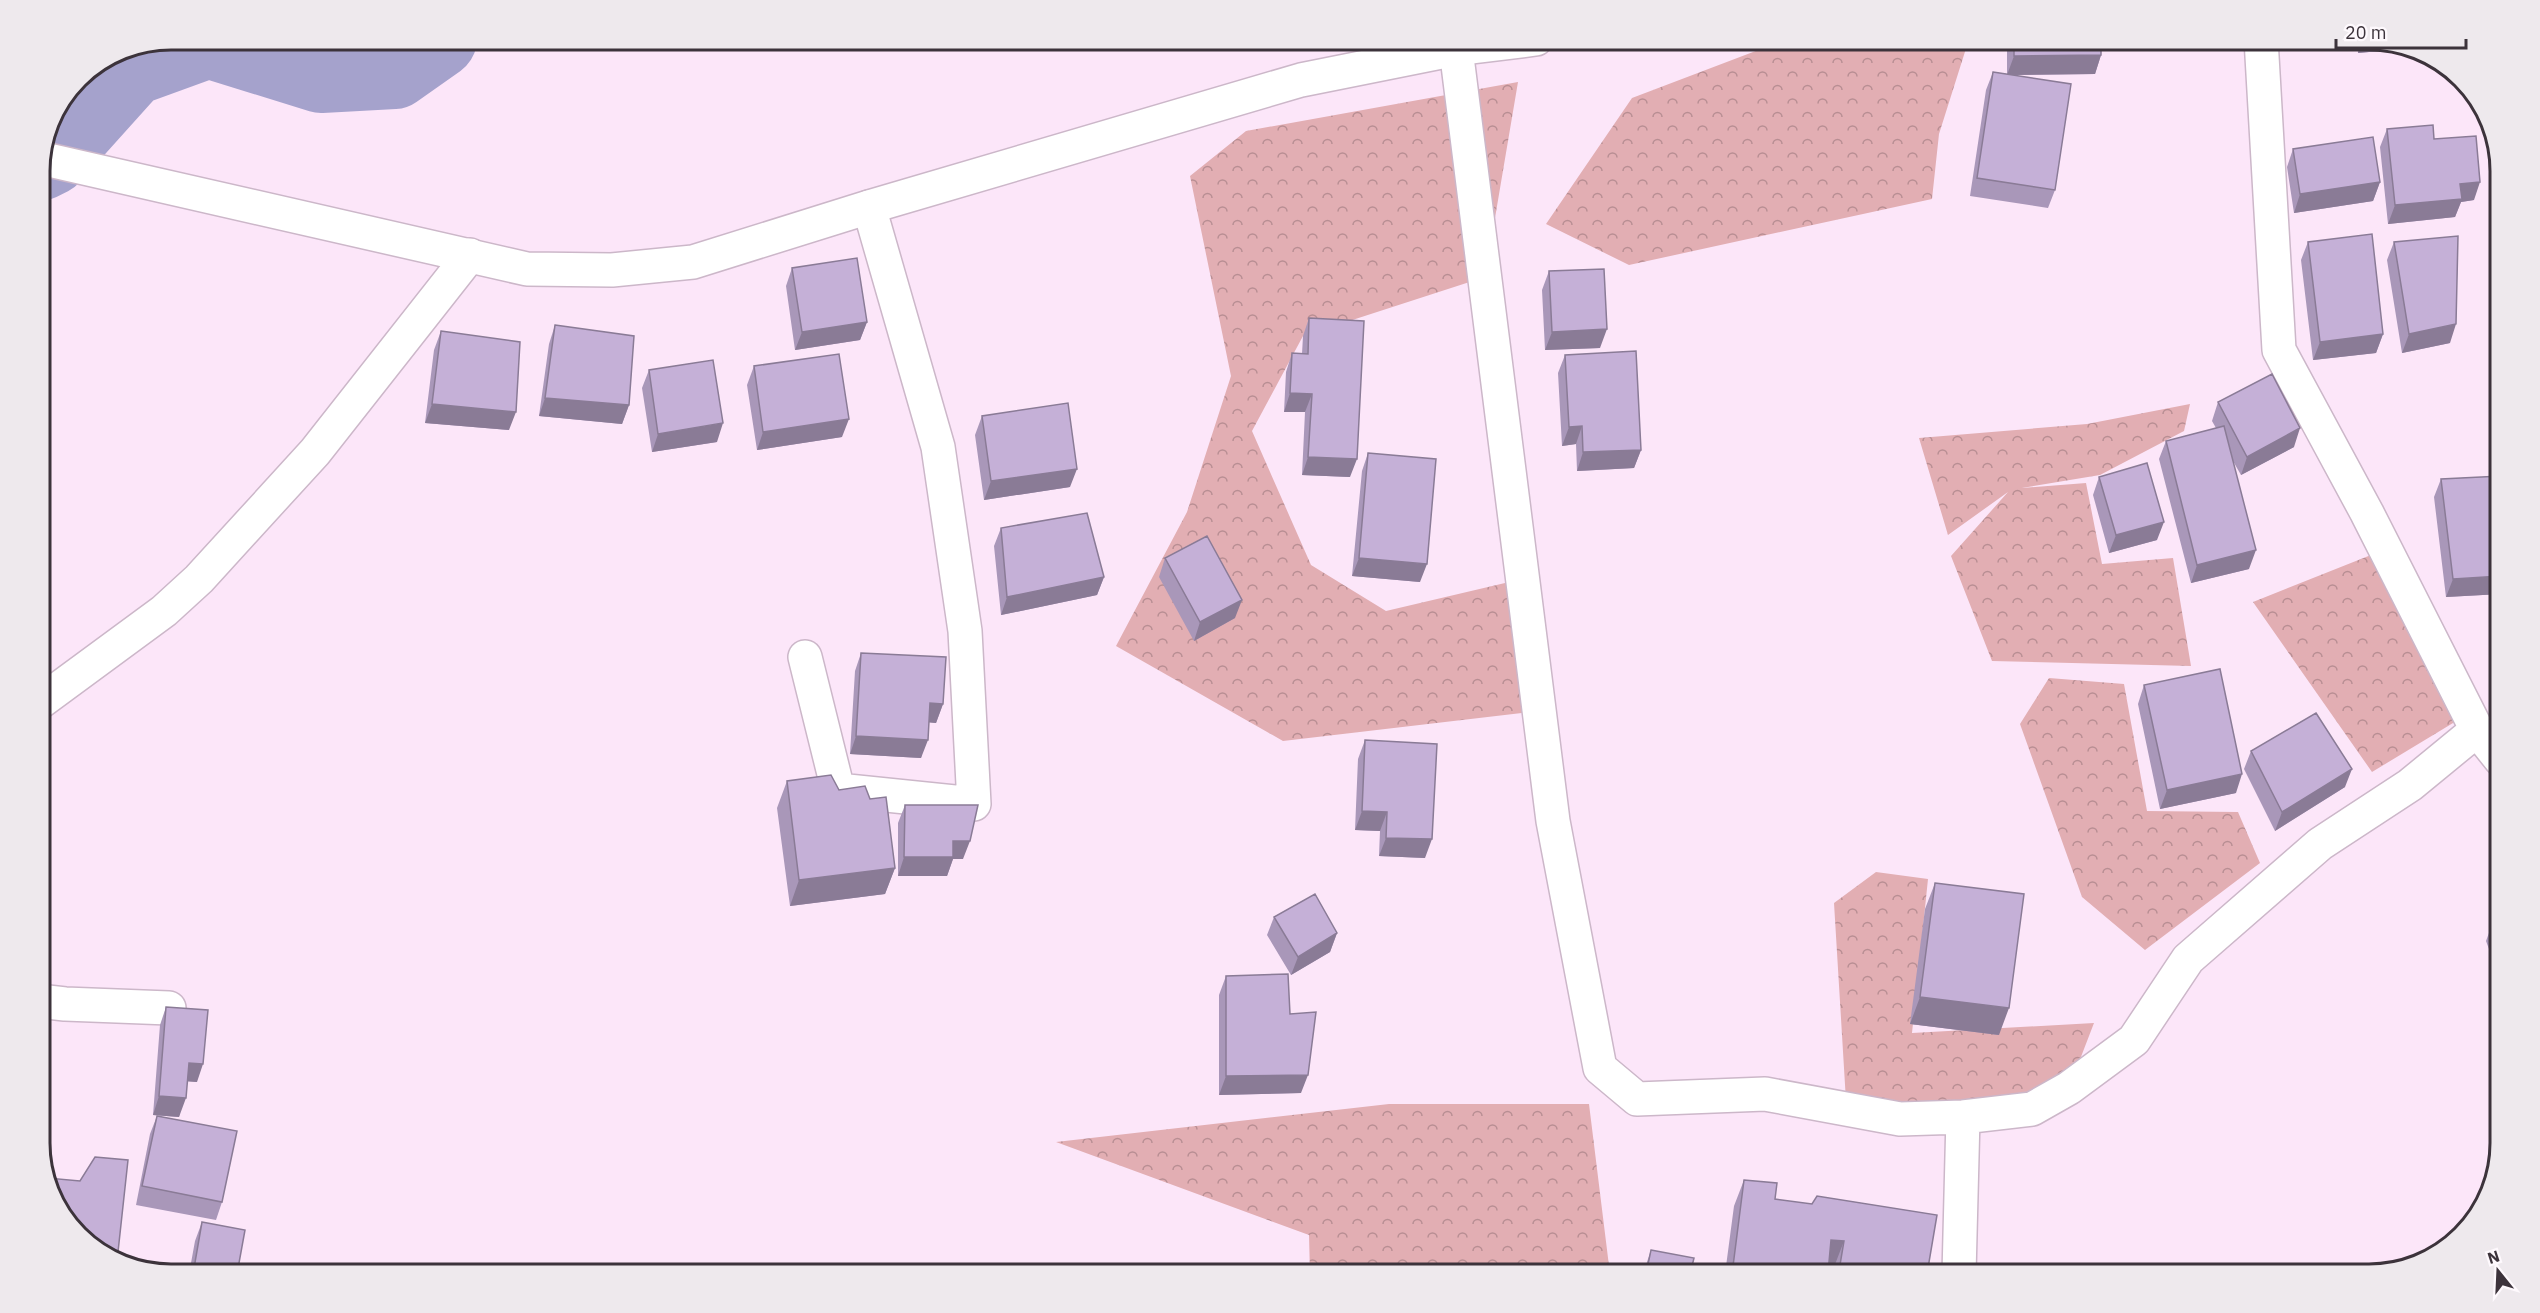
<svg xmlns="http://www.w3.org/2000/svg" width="2540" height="1313" font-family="'IBM Plex Sans',sans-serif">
<defs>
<pattern id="forest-crowns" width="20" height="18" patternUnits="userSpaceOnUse" patternTransform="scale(1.5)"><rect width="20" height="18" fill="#e2aeb3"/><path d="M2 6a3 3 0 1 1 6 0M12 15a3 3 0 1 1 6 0" fill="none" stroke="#b88e93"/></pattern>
</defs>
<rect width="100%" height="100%" fill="#fce6f9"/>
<path fill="url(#forest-crowns)" d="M1787,39h182l-30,95 -7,65 -303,66 -83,-41 86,-126z
M1518,82l-33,195 -182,59 -51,95 59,134 75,46 136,-32 17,132 -256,30 -167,-95 71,-134 44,-136 -41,-200 56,-45z
M2190,404l-6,27 -84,44 -78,13 64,-5 16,81 71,-6 18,108 -199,-5 -41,-105 57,-64 -60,43 -29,-97 168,-14z
M2371,555l87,165 -86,52 -119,-170z
M2049,678l75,6 23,127 91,1 22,51 -115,87 -63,-53 -62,-173z
M1876,872l52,7 -16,154 182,-10 -25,65 -110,17 -113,-4 -12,-198z
M1389,1104h200l21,170h-300l-1,-39 -253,-93z"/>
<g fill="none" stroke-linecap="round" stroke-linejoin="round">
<path stroke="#a5a2cc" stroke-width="78" d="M39,162l12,-6 80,-89 77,-28 113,35 73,-4 44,-31"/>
<defs>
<path id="minor" d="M2261,39l18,311 88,163 110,217 24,30
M1456,49l97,772 47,247 37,31 128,-5 135,25 63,-2 69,-8 37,-21 65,-48 54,-81 132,-115 90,-59 67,-55
M805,657l33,133 136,14 -9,-173 -27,-184 -69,-240
M39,703l125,-92 35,-32 116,-127 155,-197
M39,1001l26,3 104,4
M1959,1274l4,-157"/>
<path id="tertiary" d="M40,158l487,111 85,1 81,-8 176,-55 432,-127 155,-31 80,-10"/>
</defs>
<use href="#minor" stroke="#ccb7c9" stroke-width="36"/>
<use href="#tertiary" stroke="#ccb7c9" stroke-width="36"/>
<use href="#minor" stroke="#fff" stroke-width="33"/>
<use href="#tertiary" stroke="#fff" stroke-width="33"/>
</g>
<path fill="#a997b9" d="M2007,39h94v16l-6,19 -82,1 42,115 -7,18 -78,-12 16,-106 7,-18 14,2z
M2357,39h12l22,11 -33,3z
M2387,129l47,10 40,61 -13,2 -6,15 -67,7 -8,-77z
M2293,149l87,33 -7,19 -79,12 -7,-46z
M2308,242l75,92 -7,19 -63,7 -12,-100z
M2394,242l56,101 -48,10 -15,-93z
M792,268l75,54 -7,18 -65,10 -9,-64z
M1549,271l51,77 -55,2 -3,-60z
M1309,318l41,159 -48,-2 3,-63h-21l2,-40 6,-19 10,1 1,-18z
M555,325l74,80 -7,19 -83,-8 10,-72z
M441,331l68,99 -84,-7 9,-73z
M1565,355l76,95 -7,18 -57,3 -1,-27 -14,2 -4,-73z
M754,366l88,71 -85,13 -10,-65z
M649,370l68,72 -65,10 -10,-64z
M2218,402l76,45 -53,28 -8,-14 16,108 -58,14 -32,-124 7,-18 50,-13 -4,-7z
M982,416l88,71 -86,13 -9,-65z
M1368,453l52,129 -68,-6 10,-105z
M2501,476v118l-55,3 -12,-100 7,-18z
M2099,477l58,63 -48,13 -16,-58z
M1001,528l103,49 -7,18 -96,20 -7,-69z
M1165,558l70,60 -41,23 -35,-64z
M861,653l82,51 -7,19 -7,-1 -8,36 -71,-4 5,-83z
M2144,685l92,108 -76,16 -22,-105z
M1365,740l60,118 -46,-2 1,-25 -25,-1 3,-71z
M2251,751l94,36 -70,44 -31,-62z
M787,781l52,9 56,78 -10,26 -95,12 -13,-98z
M905,805l58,54h-10l-6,17h-49v-53z
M1935,883l64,152 -89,-11 15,-115z
M1274,917l63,16 -7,19 -39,23 -24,-40z
M2501,919v62l-15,-40 7,-19z
M1226,976l64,38 11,79 -82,2v-100z
M166,1007l31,75 -10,-1 -8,36 -26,-2 7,-90z
M157,1116l65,86 -6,18 -80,-15 14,-71z
M1744,1180l31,19 152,75h-94l1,-7h-5l-1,7h-103l9,-68z
M202,1222l35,52h-48l6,-33z
M1651,1250l39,24h-47z"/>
<path fill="#8a7b96" d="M2363,39h6l23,5 -1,6 -33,3z
M2101,55l-6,19 -88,1 7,-19z
M2380,182l-7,19 -79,12 6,-19z
M2480,182l-6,18 -13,2 -6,15 -67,7 7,-19 65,-21z
M867,322l-7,18 -65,10 7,-18z
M2456,324l-6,19 -48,10 7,-19z
M1607,329l-7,19 -55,2 7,-18z
M2383,334l-7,19 -63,7 7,-18z
M1290,393l22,1 -7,18h-21z
M545,398l84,7 -7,19 -83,-8z
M432,404l84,8 -7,18 -84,-7z
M849,419l-7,18 -85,13 6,-18z
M723,423l-6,19 -65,10 6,-18z
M1582,426l-6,18 -14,2 7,-19z
M2300,428l-6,19 -53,28 6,-18z
M1641,450l-7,18 -57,3 6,-19z
M1308,457l49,2 -7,18 -48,-2z
M1077,469l-7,18 -86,13 7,-19z
M2164,522l-7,18 -48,13 7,-18z
M2256,550l-7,19 -58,14 6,-18z
M1359,558l68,6 -7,18 -68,-6z
M2501,576v18l-55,3 7,-18z
M1104,577l-7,18 -96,20 6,-18z
M1242,600l-7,18 -41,23 6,-19z
M930,703l13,1 -7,19 -13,-1z
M856,736l72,4 -7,18 -71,-4z
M2352,769l-7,18 -70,44 7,-19z
M2242,774l-6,19 -76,16 7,-19z
M1362,811l25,1 -7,19 -25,-1z
M1386,838l46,1 -7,19 -46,-2z
M953,841h17l-7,18h-10l-6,17h-49l6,-19z
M895,868l-10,26 -95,12 9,-26z
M1337,933l-7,19 -39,23 7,-18z
M1920,997l89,11 -10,27 -89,-11z
M189,1063l14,1 -6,18 -15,-1z
M1308,1075l-7,18 -82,2 7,-19z
M159,1096l27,2 -7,19 -26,-2z
M1831,1240l13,1 -10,26h-12z"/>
<path fill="#c5b0d7" stroke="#8a7b96" stroke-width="1.5" d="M2014,39h87v16l-87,1z
M1993,72l78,12 -16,106 -78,-12z
M2433,125l1,14 42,-3 4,46 -20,2 2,15 -67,6 -8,-76z
M2373,137l7,45 -80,12 -7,-45z
M2372,234l11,100 -63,8 -12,-100z
M2458,236l-2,88 -47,10 -15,-92z
M857,258l10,64 -65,10 -10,-64z
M1604,269l3,60 -55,3 -3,-61z
M1309,318l55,3 -7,138 -49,-2 4,-63 -22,-1 2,-40 16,1z
M555,325l79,11 -5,69 -84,-7z
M441,331l79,11 -4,70 -84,-8z
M1636,351l5,99 -58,2 -1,-26 -13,1 -4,-72z
M839,354l10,65 -86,13 -9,-66z
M713,360l10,63 -65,11 -9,-64z
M2272,374l28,54 -53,29 -29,-55z
M1068,403l9,66 -86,12 -9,-65z
M2224,426l32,124 -59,15 -31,-124z
M1368,453l68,6 -9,105 -68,-6z
M2147,463l17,59 -48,13 -17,-58z
M2501,476v100l-48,3 -12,-100z
M1087,513l17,64 -97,20 -6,-69z
M1207,536l35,64 -42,22 -35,-64z
M861,653l85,4 -3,47 -13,-1 -2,37 -72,-4z
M2220,669l22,105 -75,16 -23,-105z
M2316,713l36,56 -70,43 -31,-61z
M1365,740l72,4 -5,95 -46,-1 1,-26 -25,-1z
M831,775l8,15 26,-4 5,13 16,-2 9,71 -96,12 -12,-99z
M905,805h73l-8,36h-17v16h-49z
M1935,883l89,11 -15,114 -89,-11z
M1315,894l22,39 -39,24 -24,-40z
M2501,919v26l-8,-23z
M1288,974l2,40 26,-2 -8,63 -82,1v-100z
M166,1007l42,3 -5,54 -14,-1 -3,35 -27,-2z
M157,1116l80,15 -15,71 -80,-16z
M95,1157l33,3 -11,101 -5,-1 -51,-45 -13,-37 32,3z
M1744,1180l33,3 -2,16 37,5 5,-8 120,19 -10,59h-32l-55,-9 4,-24 -13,-1 -3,33 -4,1h-92z
M202,1222l43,8 -8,44h-44z
M1651,1250l43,8 -4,16h-44z"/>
<path d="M0 0H2540V1313H0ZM171 50H2369A121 121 0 0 1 2490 171V1143A121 121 0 0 1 2369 1264H171A121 121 0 0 1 50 1143V171A121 121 0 0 1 171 50Z" fill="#eee9ed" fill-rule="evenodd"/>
<path fill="none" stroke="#3c333b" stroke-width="3" d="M171 50H2369A121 121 0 0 1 2490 171V1143A121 121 0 0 1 2369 1264H171A121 121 0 0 1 50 1143V171A121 121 0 0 1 171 50Z"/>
<g transform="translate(2498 1271) rotate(342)" stroke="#fef9fd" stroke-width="4.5" paint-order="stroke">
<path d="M0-4.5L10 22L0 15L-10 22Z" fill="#3c333b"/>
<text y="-9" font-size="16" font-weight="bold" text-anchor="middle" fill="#3c333b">N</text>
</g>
<path d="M2336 39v9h130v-9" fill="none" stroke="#3c333b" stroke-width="3"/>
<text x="2345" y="39" font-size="18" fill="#3c333b" stroke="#fef9fd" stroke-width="4.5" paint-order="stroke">20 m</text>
</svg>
